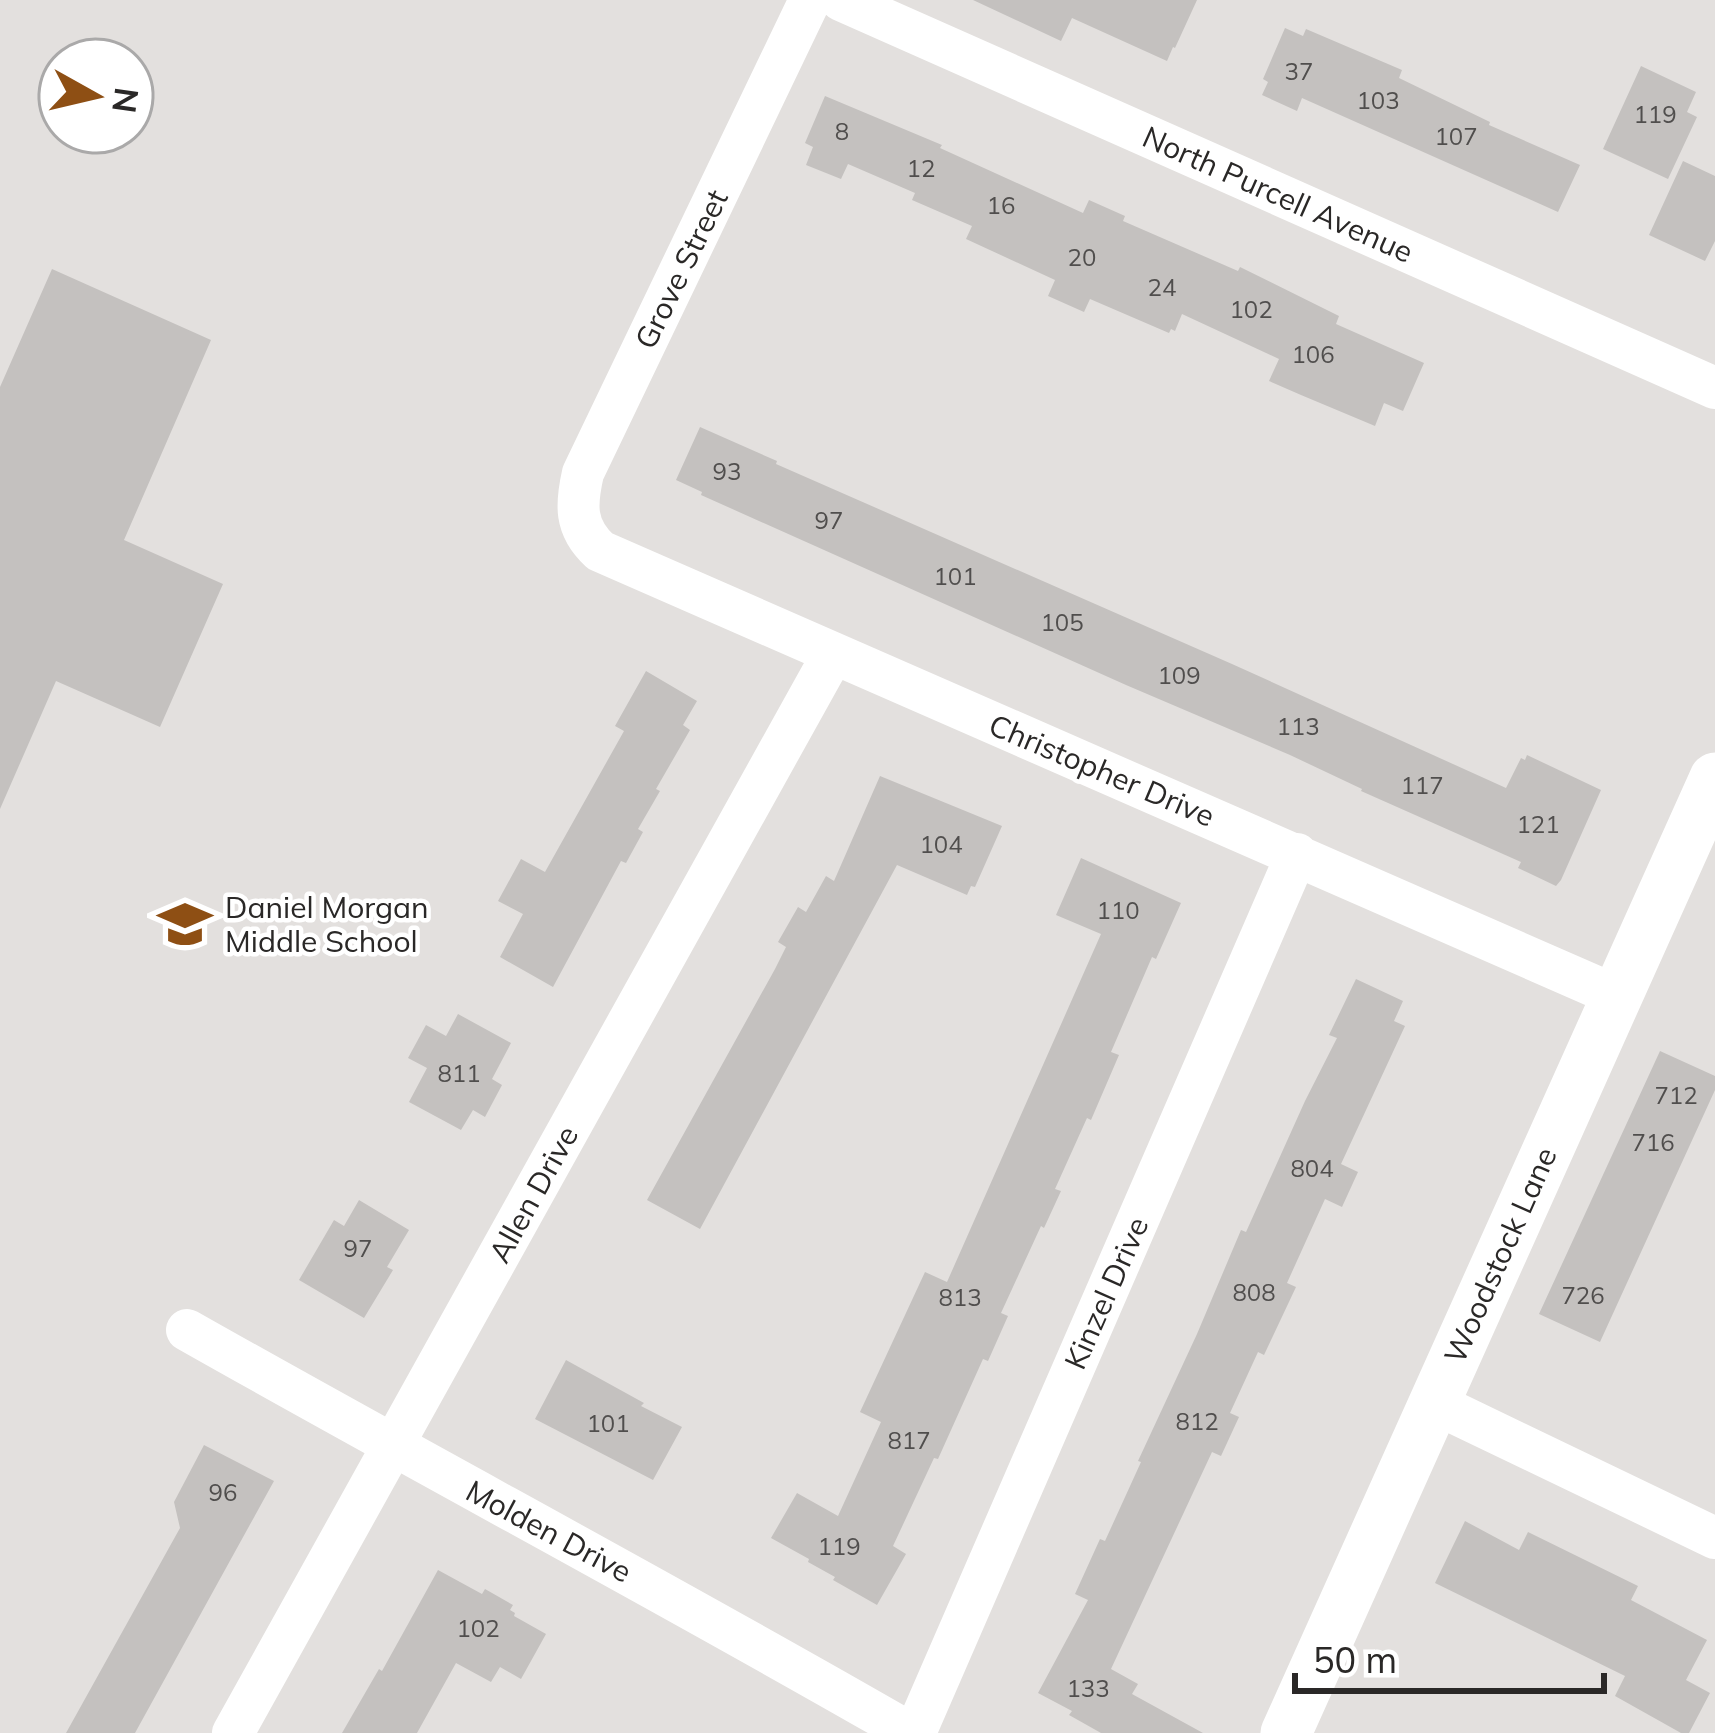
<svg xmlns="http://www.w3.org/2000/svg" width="1715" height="1733" font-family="Mulish,sans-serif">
<rect width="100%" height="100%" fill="#e3e0de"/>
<path fill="#c4c1bf" d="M973,0h224l-22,48 -2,-1 -6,14 -95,-43 -11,23z
M1285,28l18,8 3,-7 96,41 -3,8 91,44 -1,3 91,40 -22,47 -256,-114 -5,13 -35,-16 6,-13 -5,-3z
M1641,66l55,26 -9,20 10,5 -29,62 -65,-30z
M825,96l117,49 -2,3 143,65 6,-13 36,16 -2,5 115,50 2,-4 99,49 -3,8 88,39 -21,48 -19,-8 -9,23 -74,-31 -32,-14 10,-22 -97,-45 -7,17 -4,-2 -2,4 -79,-34 -6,13 -36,-16 7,-16 -89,-41 6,-13 -60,-26 3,-7 -67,-29 -7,15 -35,-14 7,-18 -8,-4z
M1683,161l32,15v65l-10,20 -56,-26z
M52,269l159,71 -87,200 99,44 -63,143 -104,-46 -56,128v-422z
M700,427l77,34 -1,3 456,200 274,124 15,-30 4,2 2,-5 74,35 -40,90 -5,6 -38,-18 3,-6 -160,-71 1,-2 -72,-34 -164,-70 -425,-190 1,-3 -26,-12z
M646,671l51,30 -14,24 7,5 -34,59 4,2 -22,38 5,3 -17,31 -5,-2 -68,126 -53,-30 23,-43 -25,-13 23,-42 24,13 79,-141 -9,-5z
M880,776l122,50 -27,61 -4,-1 -4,9 -70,-30 -197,364 -53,-29 128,-231 11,-22 -8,-5 20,-35 8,5 20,-36 8,5z
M1081,858l100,45 -25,56 -4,-2 -41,95 8,3 -28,65 -4,-2 -32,71 6,2 -17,37 -3,-2 -40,87 7,3 -20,45 -5,-2 -45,100 -4,-1 -41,88 13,8 -29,51 -44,-25 2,-3 -27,-15 1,-3 -38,-21 26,-45 41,23 43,-94 -21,-10 65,-140 22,10 154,-348 -45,-19z
M1356,979l47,22 -9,20 11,5 -64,138 17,8 -16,35 -17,-8 -38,84 9,4 -32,68 -6,-3 -28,61 9,4 -18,39 -9,-4 -101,217 27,15 -6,10 71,39h-102l-32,-18 3,-4 -34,-18 50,-93 -13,-6 25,-55 5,2 36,-79 -3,-1 59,-127 44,-104 5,2 59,-131 32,-63 -8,-3z
M458,1014l53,29 -19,36 10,6 -17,32 -12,-7 -12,20 -52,-28 18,-34 -19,-10 18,-33 20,11z
M1660,1051l55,25v14l-115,252 -61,-28z
M359,1200l50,30 -22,37 6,3 -29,48 -65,-38 35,-60 10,6z
M566,1360l78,43 -3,3 41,21 -29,53 -118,-61z
M204,1445l70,36 -139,252h-69l114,-205 -6,-26z
M1465,1521l54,29 9,-18 110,54 -7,14 76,40 -21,40 24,13 -21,40h-8l-66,-37 10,-20 -190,-93z
M438,1570l44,24 3,-5 28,16 -3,5 5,3 -1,3 32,18 -25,45 -21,-12 -9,15 -35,-19 -39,70h-75l37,-64 3,2z"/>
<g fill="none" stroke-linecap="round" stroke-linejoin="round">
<path stroke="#fff" stroke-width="42" d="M810,0l-227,473c-7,31 -9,54 17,78 338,150 679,295 1017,445
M841,0l874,388
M187,1330c240,136 484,265 723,403
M1434,1403l281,135
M233,1733l600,-1079
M915,1733l382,-879"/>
<path stroke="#fff" stroke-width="51" d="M1286,1733l429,-955"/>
</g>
<defs>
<symbol id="school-bare" viewBox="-9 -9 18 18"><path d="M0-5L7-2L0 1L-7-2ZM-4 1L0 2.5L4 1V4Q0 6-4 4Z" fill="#8e4f14" stroke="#fff" stroke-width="2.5" paint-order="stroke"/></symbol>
</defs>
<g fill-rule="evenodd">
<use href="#school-bare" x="147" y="886" width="76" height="76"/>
</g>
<g text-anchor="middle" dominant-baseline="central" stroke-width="9" stroke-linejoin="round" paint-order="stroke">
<g font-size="24" fill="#504e4d">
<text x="1299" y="71">37</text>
<text x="1378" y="100">103</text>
<text x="1655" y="114">119</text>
<text x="842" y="131">8</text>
<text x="1456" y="136">107</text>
<text x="921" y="168">12</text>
<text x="1001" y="205">16</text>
<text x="1082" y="257">20</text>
<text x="1162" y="287">24</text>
<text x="1251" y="309">102</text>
<text x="1313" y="354">106</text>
<text x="727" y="471">93</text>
<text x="829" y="520">97</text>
<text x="955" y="576">101</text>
<text x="1062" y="622">105</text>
<text x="1179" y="675">109</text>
<text x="1298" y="726">113</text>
<text x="1422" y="785">117</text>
<text x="1538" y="824">121</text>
<text x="941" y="844">104</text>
<text x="1118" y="910">110</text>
<text x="459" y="1073">811</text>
<text x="1676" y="1095">712</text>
<text x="1653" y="1142">716</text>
<text x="1312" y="1168">804</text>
<text x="358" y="1248">97</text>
<text x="1254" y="1292">808</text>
<text x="1583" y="1295">726</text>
<text x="960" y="1297">813</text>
<text x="1197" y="1421">812</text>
<text x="608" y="1423">101</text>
<text x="909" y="1440">817</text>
<text x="223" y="1492">96</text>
<text x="839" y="1546">119</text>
<text x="478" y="1628">102</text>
<text x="1088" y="1688">133</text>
</g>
<g font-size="30" fill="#2a2827" stroke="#fff">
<text transform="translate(1278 194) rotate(24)">North Purcell Avenue</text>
<text transform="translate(681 269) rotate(-64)">Grove Street</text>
<text transform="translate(1102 770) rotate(23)">Christopher Drive</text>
<text transform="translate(533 1194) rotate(-61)">Allen Drive</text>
<text transform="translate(1500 1255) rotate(-66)">Woodstock Lane</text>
<text transform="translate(1106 1293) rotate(-66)">Kinzel Drive</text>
<text transform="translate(549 1531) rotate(28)">Molden Drive</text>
</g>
<g font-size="30" fill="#2a2827" stroke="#fff" text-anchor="start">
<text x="225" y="907">Daniel Morgan<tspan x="225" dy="34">Middle School</tspan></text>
</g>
</g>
<g transform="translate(96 96) rotate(98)"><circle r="57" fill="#ffffff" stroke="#aaa9a9" stroke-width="3"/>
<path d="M0-9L21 45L0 30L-21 45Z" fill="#8e4f14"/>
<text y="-18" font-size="33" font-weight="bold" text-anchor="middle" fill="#2a2827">N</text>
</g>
<path d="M1295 1673v18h309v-18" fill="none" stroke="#2a2827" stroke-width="6"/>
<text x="1313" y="1673" font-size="36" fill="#2a2827" stroke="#ffffff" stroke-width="9" paint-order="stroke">50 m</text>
</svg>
